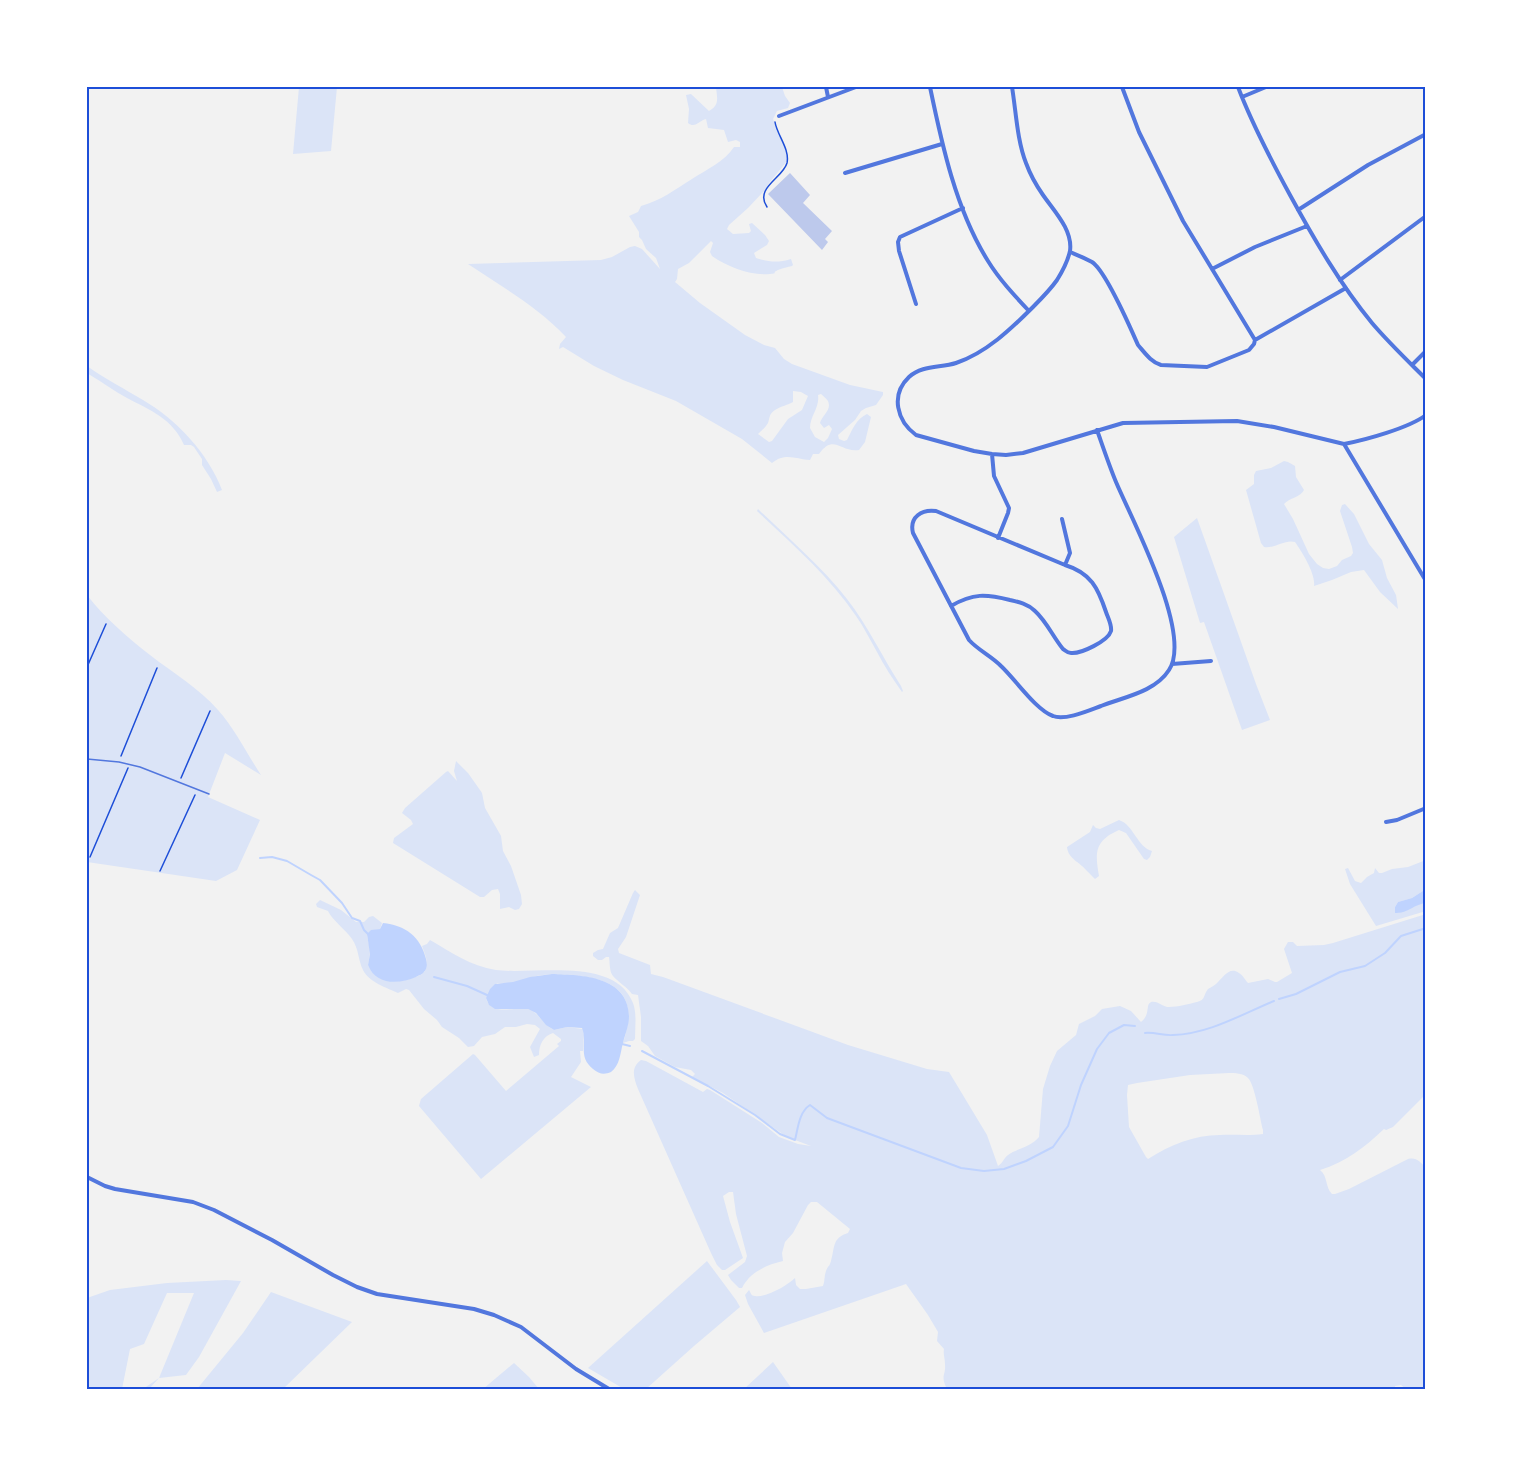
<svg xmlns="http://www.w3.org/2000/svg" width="1513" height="1476" font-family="'IBM Plex Serif',serif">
<rect width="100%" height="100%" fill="#f2f2f2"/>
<path fill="#dbe4f7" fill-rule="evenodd" d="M299,87h38l-6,64 -38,3z
M716,87h66l3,9 5,7 -2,5 -11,3 -4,8 14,33v9l-18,22 -3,6 -18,19 -19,17 -2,4 6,5 16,-1 2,-2 -2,-7 3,-1 13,12 4,6 -2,4 -13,8 2,5c12,4 22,5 35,1l2,6 -1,1c-4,1 -10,2 -14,4 -7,3 1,3 -8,4 -20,2 -42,-7 -58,-18l-2,-4 3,-9 -2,-2 -22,22 -11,6 -1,10 -2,3 25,21 45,32 19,10 11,3 9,11 8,5 58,21 33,7v3l-7,10 -10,3 -5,3 -6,9 -17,15 1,4 5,2 3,-1c5,-10 9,-21 20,-26l4,3 -6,25 -6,8c-18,3 -25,-17 -40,4h-6l-3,6c-14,-1 -25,-8 -38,3l-30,-24 -66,-38 -53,-21 -29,-14 -31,-19 -4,2 1,-5 6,-7c-28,-30 -64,-50 -98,-73l133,-4 11,-3 18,-10 5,-1 7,3 18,20 -4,-11 -10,-9 -4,-9 -3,-3v-5l-10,-16 9,-4 3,-6c19,-5 35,-17 51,-27 14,-9 33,-18 42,-32h6v-5l-4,-2 -8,2 -4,-12 -16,-2 -2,-9c-6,1 -11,10 -18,4l1,-14 -3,-14 5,-1 18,17c11,-6 8,-13 7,-24zM793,391l8,1 7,4 -6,14 -14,9 -16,22 -3,1 -11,-8c3,-3 8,-7 10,-11 2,-6 1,-9 7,-13 6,-4 13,-5 18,-8zM821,394c2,2 5,4 7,7 4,9 -6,14 -8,22l4,5 5,-3 3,4 -4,9 -4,4 -9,-5 -5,-9c0,-12 10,-21 8,-33z
M87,366c18,13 38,23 56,34 34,20 65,53 79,90l-5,2 -6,-13 -9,-14v-6l-8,-12 -3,-2h-7c-11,-26 -34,-35 -57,-47 -13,-7 -25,-16 -37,-23l-3,-2z
M1284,461l4,1 7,4 1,11 8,13c-3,7 -15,8 -20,14l9,15 16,35 8,10 6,4 6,1 8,-3 5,-6 9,-4 2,-3 -1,-6 -12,-36 2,-6 3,-1 9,10 15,30 13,16 5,18 9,17 2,14 -18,-17 -16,-22 -13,2 -19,8 -18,6c2,-12 -12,-34 -19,-44 -10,-3 -21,7 -31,5l-3,-4 -15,-53 8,-6v-9l2,-4 15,-3z
M758,509c31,30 63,57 89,90 21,27 36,59 54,87l2,5 -1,1c-9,-13 -18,-26 -25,-40 -7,-12 -13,-25 -21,-36 -27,-40 -64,-72 -99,-105z
M1197,518l59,166 14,36 -28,10 -38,-108 -4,1 -26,-86z
M87,595c17,22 40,42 63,60 23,18 49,33 68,55 17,19 29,44 43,65l-36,-22 -17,44 52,23 -23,50 -21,11 -129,-19z
M456,761l12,12 12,17 2,3 3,15 16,28 2,15 8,15 10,29 1,9 -3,5 -4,1 -6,-3 -9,2v-15l-2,-5 -6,1 -8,7h-4l-87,-54 1,-5 19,-14 -2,-4 -9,-7 3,-5 41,-36 2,-1 9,10 -3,-10z
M1119,820c15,5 18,27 33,31l-2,6 -3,3 -3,-1 -18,-26 -7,-3c-25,11 -24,23 -20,46l-4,3c-3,-3 -5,-5 -8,-8 -7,-9 -19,-12 -20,-24l23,-15 3,-7 3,3 4,1z
M1426,860v29l-14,9 -14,4 -3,5 1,6h3l20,-9 7,-1v8l-50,15 -26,-42 -5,-15 3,-1 7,13 6,2 6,-6 7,-4 1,-5 4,5h3l10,-4 16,-2z
M635,890l5,5 -14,42 -8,12 1,4 31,12 1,9 12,3 185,68 79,24 22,3 38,63 11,31c5,-3 5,-7 10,-11 10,-7 23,-8 31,-18l4,-48 7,-23 7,-15 19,-16 3,-11 16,-8 7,-7 18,-3 11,5 10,11c10,-8 4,-17 10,-20 6,-2 12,5 18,5 9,0 19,-3 28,-5 9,-2 6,-7 11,-13 3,-2 6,-3 8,-5 7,-6 13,-18 23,-11 4,2 6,7 9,10l20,-4 7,3h2l15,-9 -8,-24 4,-7h5l4,4 27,-1 9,-2 93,-29v180l-33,33 -7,3 -2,-1c-19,18 -38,33 -64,41 8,6 5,17 12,24h3l14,-5 59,-30c9,-2 12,3 18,9v221h-20l-5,-4 -6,1v3h-448c-7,-14 -1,-13 -2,-25 0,-5 -2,-10 -1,-15l-7,-8 1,-9 -10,-17 -22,-31 -142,49 -16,-29 -3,-9 4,-5c2,3 2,6 6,6 11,2 33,-11 40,-18l1,7 4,4h6l17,-3c2,-5 1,-10 3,-15 4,-9 2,-1 5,-10 4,-14 1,-23 17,-28l2,-4 -33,-27h-6l-3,3 -15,28 -8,9 -3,11 1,8c-17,4 -33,11 -41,27h-3l-8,-8 -3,-5 17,-13 2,-6 -11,-42 -3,-22h-4l-6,4 7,26 13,36 -18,12h-3l-5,-5 -6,-12 -73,-164c-4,-11 -8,-21 3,-29l5,1 57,31 4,-3 3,1 52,33 17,14 19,7 13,2 -24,-9 -64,-44 -31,-16 3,-3 -4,-4 -16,-3 -20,-11 -7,-10 -7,-5v-24l-3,-22 -6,-1c-5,-7 -14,-12 -19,-18 -4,-5 -3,-14 -4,-19h-3l-4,3h-4l-5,-4v-3l5,-3 5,-1 7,-16 8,-5 15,-35zM1229,1073c6,0 14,0 19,5 7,7 12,41 15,52v4c-15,2 -29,0 -43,1 -26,0 -50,10 -72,24l-2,-2 -17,-30 -2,-32 1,-10 9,-2 53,-8z
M320,900l21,10 15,12h8l5,-5 4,-1 9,7 -2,6c-18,3 -12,7 -10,21 0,5 -1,10 -2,15 8,19 30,19 47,12 4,-1 9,-3 11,-8 3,-7 -2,-17 -4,-23l5,-2 3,-4c21,12 40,26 66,30 38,5 119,-14 137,33 4,11 2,24 2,36l-2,2h-4l-6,2c13,-39 3,-60 -38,-66 -14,-3 -28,-4 -42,-2 -11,1 -21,6 -32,8 -4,0 -9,0 -14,0l-11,15c5,19 29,8 42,11 10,3 16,16 26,21l13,-3 16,2 1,6 -1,16h-3l1,11 -10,15 20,10 -110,92 -62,-73 2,-7 52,-45 2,1 31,36 53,-45 -2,-2 4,-3v-2l-8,-6c-10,3 -14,12 -14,22l-5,2 -4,-10 10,-18 -5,-4 -8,-1 -11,3h-11l-10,7 -13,3 -8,9 -6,1 -9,-9 -17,-11 -5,-7 -13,-11 -15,-19 -3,-1 -8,4c-11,-5 -29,-11 -35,-23 -5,-10 -4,-21 -11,-31 -7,-10 -19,-18 -24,-28l-11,-4 -1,-3z
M707,1261l29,39 4,7 -46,39 -48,43h-22l-36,-21z
M226,1280l15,1 -42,76 -13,18 -27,3 -10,11h-6l16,-11 35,-85h-27l-23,51 -14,5 -8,40h-35v-91l23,-8 57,-7z
M271,1292l81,30 -69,67h-86l46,-56z
M773,1362l19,27h-48z
M514,1363l15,14 10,12h-56z"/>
<path fill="#bfd3fe" d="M1426,889v14c-11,1 -20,11 -31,10v-6l3,-5 14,-4z
M383,923c22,2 38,14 43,36 1,4 2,9 -2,13 -2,3 -5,3 -8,5 -16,7 -40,9 -48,-12l2,-11 -3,-20 4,-4 9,-1z
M552,974c30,1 76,2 77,42 0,10 -4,18 -6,27 -3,11 -3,22 -12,29 -7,3 -12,2 -18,-3 -16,-13 -5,-26 -11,-41l-15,-1 -13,3 -8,-5 -10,-12 -8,-4h-33l-6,-4 -3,-7 4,-9 5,-5 18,-2 17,-5z"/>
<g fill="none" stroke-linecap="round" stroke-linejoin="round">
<path stroke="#bfd3fe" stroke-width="2" d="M260,858l12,-1 15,4 24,14 9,5 22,23 10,15 8,3 4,9 5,5
M434,977l33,9 20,9
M1279,999l17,-5 44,-22 25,-6 20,-13 16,-17 25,-8
M1145,1033c10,-1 19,3 28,2 36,-1 69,-21 101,-34
M622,1044l8,2
M642,1051l66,35 47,29 25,19 15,6c3,-12 4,-28 15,-35l17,13 134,50 23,3 20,-2 22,-8 27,-14 15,-21 13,-41 16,-36 12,-16 15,-8 11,1"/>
</g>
<path fill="#bdc9ec" d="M790,173l20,22 -7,8 29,28 -7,8 3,3 -6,8 -54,-56z"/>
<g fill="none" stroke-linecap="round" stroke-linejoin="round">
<path stroke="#1d4ed8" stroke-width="1.5" d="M767,207c-13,-19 16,-29 20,-44 3,-14 -10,-28 -12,-41
M87,667l19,-43
M121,756l36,-88
M181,778l29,-67
M90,857l38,-89
M160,871l35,-76"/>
<path stroke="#5277de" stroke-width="1.5" d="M87,759l32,3 21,5 69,27"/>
<path stroke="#5277de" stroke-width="4" d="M826,87l2,10
M930,87c12,58 26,123 58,174 11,18 26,34 41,50
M1012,87c4,24 5,53 14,76 4,11 10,22 17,32 11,16 30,35 27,56 -2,9 -8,21 -13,29 -7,10 -16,19 -24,27 -22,22 -47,46 -77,56 -16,5 -34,2 -47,14 -19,18 -12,44 7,58l58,16 18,3 14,1 17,-2 100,-30 114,-2 37,6 70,17c21,-4 65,-16 82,-29
M1122,87l17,45 44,89 72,119
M1238,87c14,37 33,73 52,108 24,44 50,89 82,128 17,20 36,38 54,56
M1242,97l24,-10
M779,116l77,-29
M845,173l97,-29
M1298,210l70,-45 58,-31
M1070,252c7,3 15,6 22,10 14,9 38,65 46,83 7,8 13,17 23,20l46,2 42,-17 5,-6 1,-4 91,-52
M1212,269l43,-22 52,-21
M1340,280l86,-64
M916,304l-17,-53 -1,-9 2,-5 63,-29
M1412,365l14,-14
M1344,444l82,137
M992,454l2,22 15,32 -1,5 -10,25
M1062,519l8,34 -5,12 -129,-54c-14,-2 -27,6 -23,22l56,107c9,10 22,16 32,26 14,13 35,44 52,50 12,5 37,-6 48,-10 23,-9 54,-14 68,-36 24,-36 -37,-150 -53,-188 -7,-17 -13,-35 -19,-52
M951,606c22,-13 35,-12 59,-6 9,2 18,4 25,11 12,11 18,26 28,38 3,2 4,4 8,4 10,1 37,-12 40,-22 1,-6 -3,-13 -5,-19 -8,-24 -15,-39 -41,-47
M1172,664l39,-3
M1386,822l11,-2 29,-12
M87,1177l18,9 10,3 78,13 21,8 58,30 61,35 24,12 20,7 97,15 20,6 27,12 55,42 33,20"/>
</g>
<rect width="1513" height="1476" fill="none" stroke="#ffffff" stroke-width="177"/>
<rect x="88" y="88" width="1336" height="1300" fill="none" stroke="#1d4ed8" stroke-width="2"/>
</svg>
